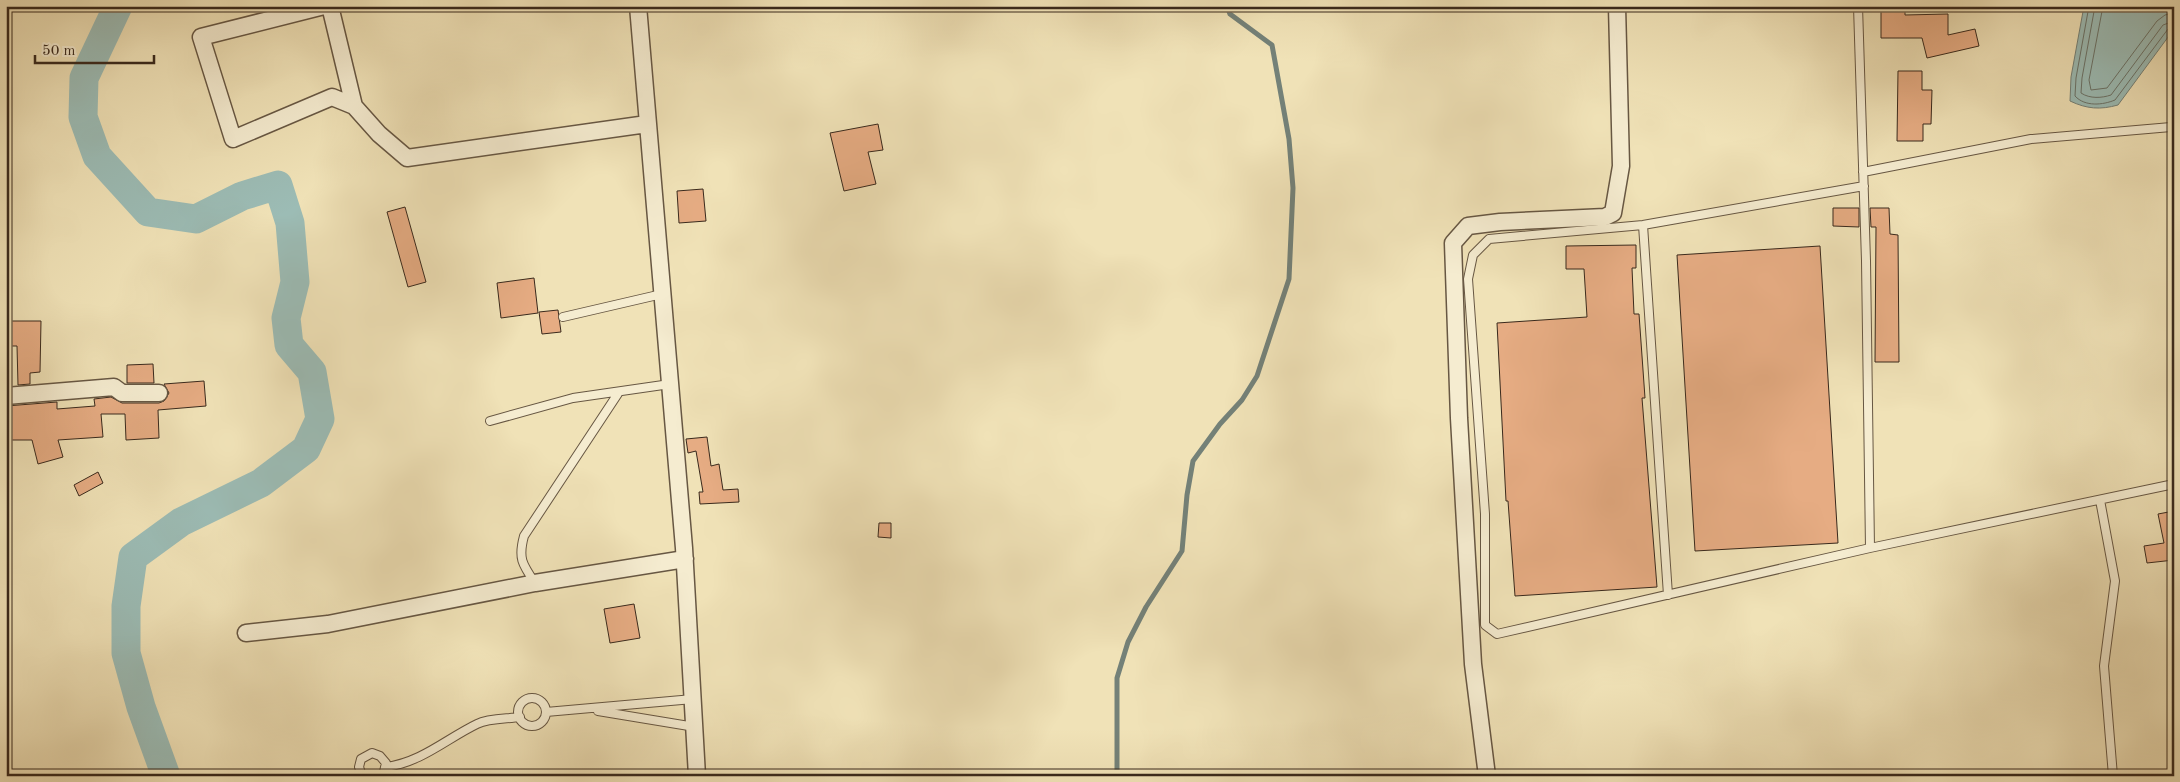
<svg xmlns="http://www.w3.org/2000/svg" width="2180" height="782" font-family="'Old Standard TT',serif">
<rect width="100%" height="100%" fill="#f0e2b7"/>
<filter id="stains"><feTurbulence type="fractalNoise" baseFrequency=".004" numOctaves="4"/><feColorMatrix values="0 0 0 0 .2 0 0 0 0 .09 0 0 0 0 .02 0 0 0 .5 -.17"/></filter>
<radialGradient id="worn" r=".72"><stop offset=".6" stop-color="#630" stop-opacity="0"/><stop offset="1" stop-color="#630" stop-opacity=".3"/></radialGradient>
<path fill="#9cbcb5" stroke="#748178" d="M2084,6h90v23l-56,76c-18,5 -31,4 -48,-4l1,-24z"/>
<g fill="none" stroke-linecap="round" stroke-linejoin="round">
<path stroke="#6a7268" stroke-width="1" d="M2089,6l-13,72 -1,18c10,11 28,9 40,4l53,-71 6,-2
M2095,6l-13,72 -1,15c9,6 21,5 30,2l52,-70 11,-4
M2103,6l-14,74 2,10 16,-2 50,-67 8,-6 9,-2"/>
<path stroke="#748178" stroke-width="5" d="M1117,776v-98l11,-36 18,-35 36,-56 5,-56 6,-34 27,-37 22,-24 15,-24 32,-97 4,-91 -4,-49 -17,-94 -42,-31 -3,-8"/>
<path stroke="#9cbcb5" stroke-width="29" d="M118,6l-34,72 -1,39 14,39 51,56 48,7 46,-23 36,-11 12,38 5,59 -9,36 3,27 23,27 8,47 -14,30 -45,34 -80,39 -48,35 -7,49v47l15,54 25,69"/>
</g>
<path fill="#e6ac83" stroke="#39291c" d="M1881,6h24v9l43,-1v21l27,-6 4,17 -52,12 -5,-20h-41z
M1898,71h24v19h10l-1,34h-8v17h-26z
M878,124l5,26 -15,2 8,32 -32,7 -14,-58z
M703,189l3,32 -27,2 -2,-32z
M405,207l21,75 -18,5 -21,-75z
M1833,208h26v19l-26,-1z
M1870,208h19l1,26 8,1 1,127h-24l1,-135h-5z
M1636,245v23h-4l2,46h5l6,84h-3l15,189 -142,9 -7,-95h-2l-9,-178 90,-6 -3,-48h-18v-23z
M1820,246l18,297 -143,8 -18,-296z
M534,278l4,35 -37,5 -4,-35z
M558,310l3,22 -19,2 -3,-22z
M8,321h33l-1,51 -10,1v11l-12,1 -1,-39h-9z
M153,364l1,19h-27v-18z
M204,381l2,25 -48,4 1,28 -33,2 -1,-26h-24l2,23 -45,3 5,17 -25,7 -6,-24h-26v-34l51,-4v7l38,-3 -1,-7 17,-2 11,6h37l5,-2 5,-8 -5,-9z
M707,437l4,29 8,-2 4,26 15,-1 1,13 -39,2 -1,-12h4l-7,-41 -8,2 -2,-14z
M98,472l5,11 -24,13 -5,-11z
M2174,511v49l-27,3 -3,-17 20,-3 -6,-29z
M879,523h12v15l-13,-1z
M634,604l6,34 -30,5 -6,-34z"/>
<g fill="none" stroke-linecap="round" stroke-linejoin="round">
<defs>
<path id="service" d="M1858,6l8,255 4,287
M1863,172l168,-33 140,-12 3,2
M1864,186l-221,39 -154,14 -16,16 -5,24 17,235v111l12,9 373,-86 304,-64
M1643,225l25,370
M563,317l99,-23
M490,421l83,-23 97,-14
M2100,500l15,81 -11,85 9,110
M535,583c-13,-19 -17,-25 -11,-47l95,-144
M518 712a14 14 0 1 1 28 0a14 14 0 1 1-28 0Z
M598,711l97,16
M546,712l147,-13
M386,767c36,-5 60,-28 91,-43 12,-6 29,-5 43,-7
M362,776l-3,-9 2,-8 11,-6 8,3 6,7 -3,13"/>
<path id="minor" d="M324,6l-123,31 32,102 99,-42 22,9 25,28 28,24 240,-34
M330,6l24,100
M638,6l46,542 13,228
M6,396l108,-9 8,6h37
M246,633l82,-9 207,-41 150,-24
M1487,776l-14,-112 -14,-246 -6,-175 15,-17 32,-4 105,-5 8,-4 8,-47 -4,-160"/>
</defs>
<use href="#service" stroke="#675743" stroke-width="10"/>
<use href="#minor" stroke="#675743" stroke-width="19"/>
<use href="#service" stroke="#f5ecd0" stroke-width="8"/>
<use href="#minor" stroke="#f5ecd0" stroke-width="16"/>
</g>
<rect width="2180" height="782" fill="none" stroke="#f0e2b7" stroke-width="25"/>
<rect x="8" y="8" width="2165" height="767" fill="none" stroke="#39291c" stroke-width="2.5"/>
<rect x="12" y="12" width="2155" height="757" fill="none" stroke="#39291c"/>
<path d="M35 55v8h119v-8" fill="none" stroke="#39291c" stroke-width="2.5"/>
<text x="42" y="55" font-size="15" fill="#39291c" stroke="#f5ecd0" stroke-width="4" paint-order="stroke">50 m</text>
<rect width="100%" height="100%" filter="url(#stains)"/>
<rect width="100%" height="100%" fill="url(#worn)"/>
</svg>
